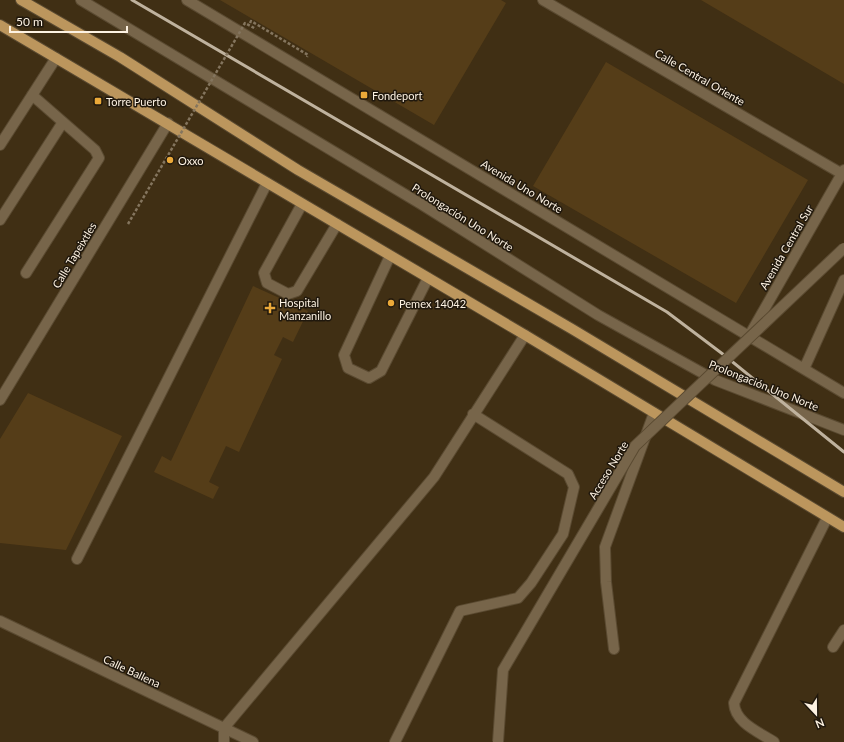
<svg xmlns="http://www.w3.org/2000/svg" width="844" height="742" font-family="Lato,sans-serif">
<rect width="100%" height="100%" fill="#402f14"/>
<path fill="#553d18" d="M220,0h281l5,3 -72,122z
M701,0h143v84z
M606,62l202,118 -72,123 -203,-117z
M253,286l55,25 -15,31 -10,-5 -9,18 8,4 -43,93 -13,-6 -17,36 10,5 -6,12 -59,-27 8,-16 9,5z
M28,393l94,43 -56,114 -66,-7v-104z"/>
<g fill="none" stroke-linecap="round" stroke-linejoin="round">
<defs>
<path id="minor" d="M81,0l340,204 177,111 117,65 129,50
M187,0l657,393
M543,0l301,175
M0,145l56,-87
M302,204l-38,69 3,10 21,11 9,-3 40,-67
M0,220l63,-98
M390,256l-46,99 4,13 21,10 12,-7 47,-93
M26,273l73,-115 -4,-8 -63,-55
M749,336l95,-166
M804,369l40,-89
M0,400l168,-277
M77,559l190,-376
M0,621l253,121
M833,647l11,-17
M614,649l-8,-67 -1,-35 49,-134
M224,742v-14l210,-251 91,-142
M395,742l65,-131 58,-13 13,-15 32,-49 11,-47 -6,-13 -95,-60
M774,742c-15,-10 -39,-19 -40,-39l93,-185"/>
<path id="major" d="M21,0l99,57 178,113 274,159 272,163
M0,25l525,310 319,192"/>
</defs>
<use href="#minor" stroke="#5a4a31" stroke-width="12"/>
<use href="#major" stroke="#5a4a31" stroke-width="12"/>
<path stroke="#84755e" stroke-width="2.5" stroke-dasharray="3 2" stroke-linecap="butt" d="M250,23l1,-2 57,34 -1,2"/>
<use href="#minor" stroke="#77654a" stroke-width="10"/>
<use href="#major" stroke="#bc965d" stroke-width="10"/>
<path stroke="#bfb29e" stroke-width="3" d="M132,0l535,312 57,43 120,97"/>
<defs>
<path id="minor-bridge" d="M498,742l5,-72 132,-224 209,-198"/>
</defs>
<use href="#minor-bridge" stroke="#5a4a31" stroke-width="12" stroke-linecap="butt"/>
<path stroke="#84755e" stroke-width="2.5" stroke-dasharray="3 2" stroke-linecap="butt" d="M128,224l117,-201 11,6"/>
<use href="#minor-bridge" stroke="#77654a" stroke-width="10"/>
</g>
<g fill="#eba939" stroke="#20180d" stroke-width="1.5">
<rect x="360" y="91" width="8" height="8" rx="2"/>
<rect x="94" y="97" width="8" height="8" rx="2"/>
<circle cx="170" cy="160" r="4"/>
<circle cx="391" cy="303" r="4"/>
<path d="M268 302h4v4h4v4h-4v4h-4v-4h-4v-4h4z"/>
</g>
<g text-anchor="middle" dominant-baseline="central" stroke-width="3" stroke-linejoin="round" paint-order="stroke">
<g font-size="11" fill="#fdf2e2" stroke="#20180d">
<text transform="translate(700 77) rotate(30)">Calle Central Oriente</text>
<text transform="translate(522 186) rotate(31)">Avenida Uno Norte</text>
<text transform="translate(463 217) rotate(32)">Prolongación Uno Norte</text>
<text transform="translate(786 247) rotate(-60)">Avenida Central Sur</text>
<text transform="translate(74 255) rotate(-59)">Calle Tapeixtles</text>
<text transform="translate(764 385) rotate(22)">Prolongación Uno Norte</text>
<text transform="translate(608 470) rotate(-59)">Acceso Norte</text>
<text transform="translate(132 671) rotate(25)">Calle Ballena</text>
</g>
<g font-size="11" fill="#fdf2e2" stroke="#20180d" text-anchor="start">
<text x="372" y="95">Fondeport</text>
<text x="106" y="101">Torre Puerto</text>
<text x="178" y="160">Oxxo</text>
<text x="279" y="302">Hospital<tspan x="279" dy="13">Manzanillo</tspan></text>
<text x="399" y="303">Pemex 14042</text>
</g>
</g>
<g transform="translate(816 714) rotate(158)" stroke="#20180d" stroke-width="3" paint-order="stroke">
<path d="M0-3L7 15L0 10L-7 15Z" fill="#fdf2e2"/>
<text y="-6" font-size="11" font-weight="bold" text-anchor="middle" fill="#fdf2e2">N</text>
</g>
<path d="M10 26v6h117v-6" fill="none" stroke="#fdf2e2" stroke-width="2"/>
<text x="16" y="26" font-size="12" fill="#fdf2e2" stroke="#20180d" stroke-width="3" paint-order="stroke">50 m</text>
</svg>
